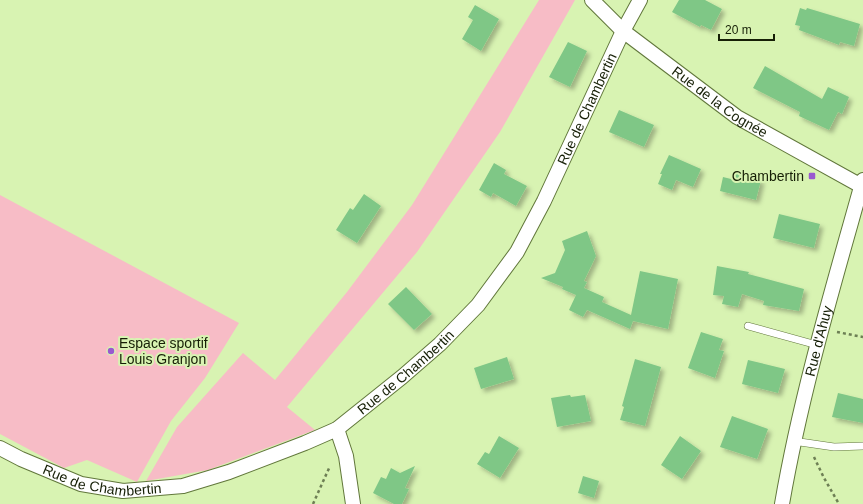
<svg xmlns="http://www.w3.org/2000/svg" width="863" height="504" font-family="Helvetica,sans-serif">
<defs>
<filter id="shadow"><feDropShadow dx="3.5" dy="3.5" stdDeviation="2" flood-color="#0004"/></filter>
</defs>
<rect width="100%" height="100%" fill="#d8f3b2"/>
<path fill="#f7bcc6" d="M539,0h36l-75,132 -83,120 -130,155 28,23 -107,40 -62,11 31,-54 66,-74 32,27 72,-88 65,-87z
M0,195l239,128 -34,55 -34,43 -34,61 -50,-22 -23,8 -64,-34z"/>
<path fill="#7fc786" filter="url(#shadow)" d="M679,0h26l17,9 -11,21 -10,-5 -1,2 -28,-15z
M475,5l24,14 -18,32 -19,-12 11,-19 -5,-3z
M800,8l6,2 1,-2 53,16 -6,22 -14,-4 -1,3 -40,-15 1,-4 -5,-1z
M568,42l19,9 -17,36 -21,-10z
M765,66l57,33 6,-12 21,10 -7,17 -4,-2 -9,18 -30,-14 1,-4 -47,-24z
M619,110l35,15 -10,22 -35,-15z
M669,155l32,14 -8,18 -17,-7 -4,10 -14,-6 4,-10h-2z
M494,163l12,7 -2,4 23,12 -11,20 -23,-13 -2,4 -12,-7z
M732,173l29,7 -5,20 -36,-9 3,-14 8,2z
M364,194l17,12 -24,37 -21,-13 14,-22 3,2z
M779,214l41,10 -6,24 -41,-10z
M587,231l9,25 -12,25 3,1 -3,6 20,9 -2,5 29,13 9,-44 38,8 -10,50 -35,-8 -3,8 -43,-19 -4,7 -14,-7 7,-15 -14,-6 1,-2 -22,-9 14,-5 10,-23 -3,-9z
M717,266l32,6 -1,2 56,15 -5,22 -36,-6 1,-4 -22,-7 -4,13 -16,-3 2,-8 -11,-1z
M406,287l26,27 -18,16 -26,-26z
M701,332l22,7 -4,11 5,1 -9,27 -27,-10z
M507,357l7,22 -33,10 -7,-21z
M635,359l26,8 -16,59 -25,-6 4,-13 -2,-1z
M748,360l37,9 -7,24 -36,-9z
M838,393l25,6v24l-31,-6z
M570,395l1,2 14,-2 6,26 -34,6 -6,-29z
M732,416l36,13 -11,30 -37,-12z
M499,436l20,12 -19,30 -23,-14 8,-12 4,2z
M680,436l21,15 -19,28 -21,-14z
M415,466l-10,22 4,1 -7,15h-8l-21,-11 8,-16 5,2 5,-11 9,5z
M583,476l16,5 -5,17 -16,-5z"/>
<g fill="none" stroke-linecap="round" stroke-linejoin="round">
<defs>
<path id="lane" d="M748,326l69,19
M793,441l41,6 29,-1"/>
<g id="street">
<path id="s1" d="M592,0l31,31 114,86 126,70"/>
<path d="M337,429l9,27 7,48"/>
<path id="s2" d="M0,448l21,11 60,25 42,7 60,-5 46,-14 76,-29 32,-14 65,-52 38,-33 38,-39 39,-53 27,-51 79,-170 17,-31"/>
<path id="s3" d="M782,504c19,-110 51,-217 81,-324"/>
</g>
</defs>
<use href="#lane" stroke="#61773b" stroke-width="8"/>
<use href="#street" stroke="#61773b" stroke-width="16"/>
<path stroke="#6d7f54" stroke-width="2.5" stroke-dasharray="3 3" stroke-linecap="butt" d="M837,332l26,5
M814,457l10,21 15,26
M313,504l17,-38"/>
<use href="#lane" stroke="#fff" stroke-width="7"/>
<use href="#street" stroke="#fff" stroke-width="14"/>
</g>
<g fill="#9959d0" stroke="#d8f3b2" stroke-width="1.5">
<rect x="808" y="172" width="8" height="8" rx="2"/>
<circle cx="111" cy="351" r="4"/>
</g>
<g text-anchor="middle" dominant-baseline="central" stroke-width="4" stroke-linejoin="round" paint-order="stroke">
<g font-size="14" fill="#161f06" stroke="#d8f3b2">
<text stroke="none"><textPath href="#s1" startOffset="164">Rue de la Cognée</textPath></text>
<text stroke="none"><textPath href="#s2" startOffset="769">Rue de Chambertin</textPath></text>
<text stroke="none"><textPath href="#s3" startOffset="167">Rue d'Ahuy</textPath></text>
<text stroke="none"><textPath href="#s2" startOffset="445">Rue de Chambertin</textPath></text>
<text stroke="none"><textPath href="#s2" startOffset="109">Rue de Chambertin</textPath></text>
</g>
<g font-size="14" fill="#161f06" stroke="#d8f3b2" text-anchor="end">
<text x="804" y="176">Chambertin</text>
<text x="119" y="343" text-anchor="start">Espace sportif<tspan x="119" dy="16">Louis Granjon</tspan></text>
</g>
</g>
<path d="M719 34v6h55v-6" fill="none" stroke="#161f06" stroke-width="2"/>
<text x="725" y="34" font-size="12" fill="#161f06" stroke="#d8f3b2" stroke-width="3" paint-order="stroke">20 m</text>
</svg>
